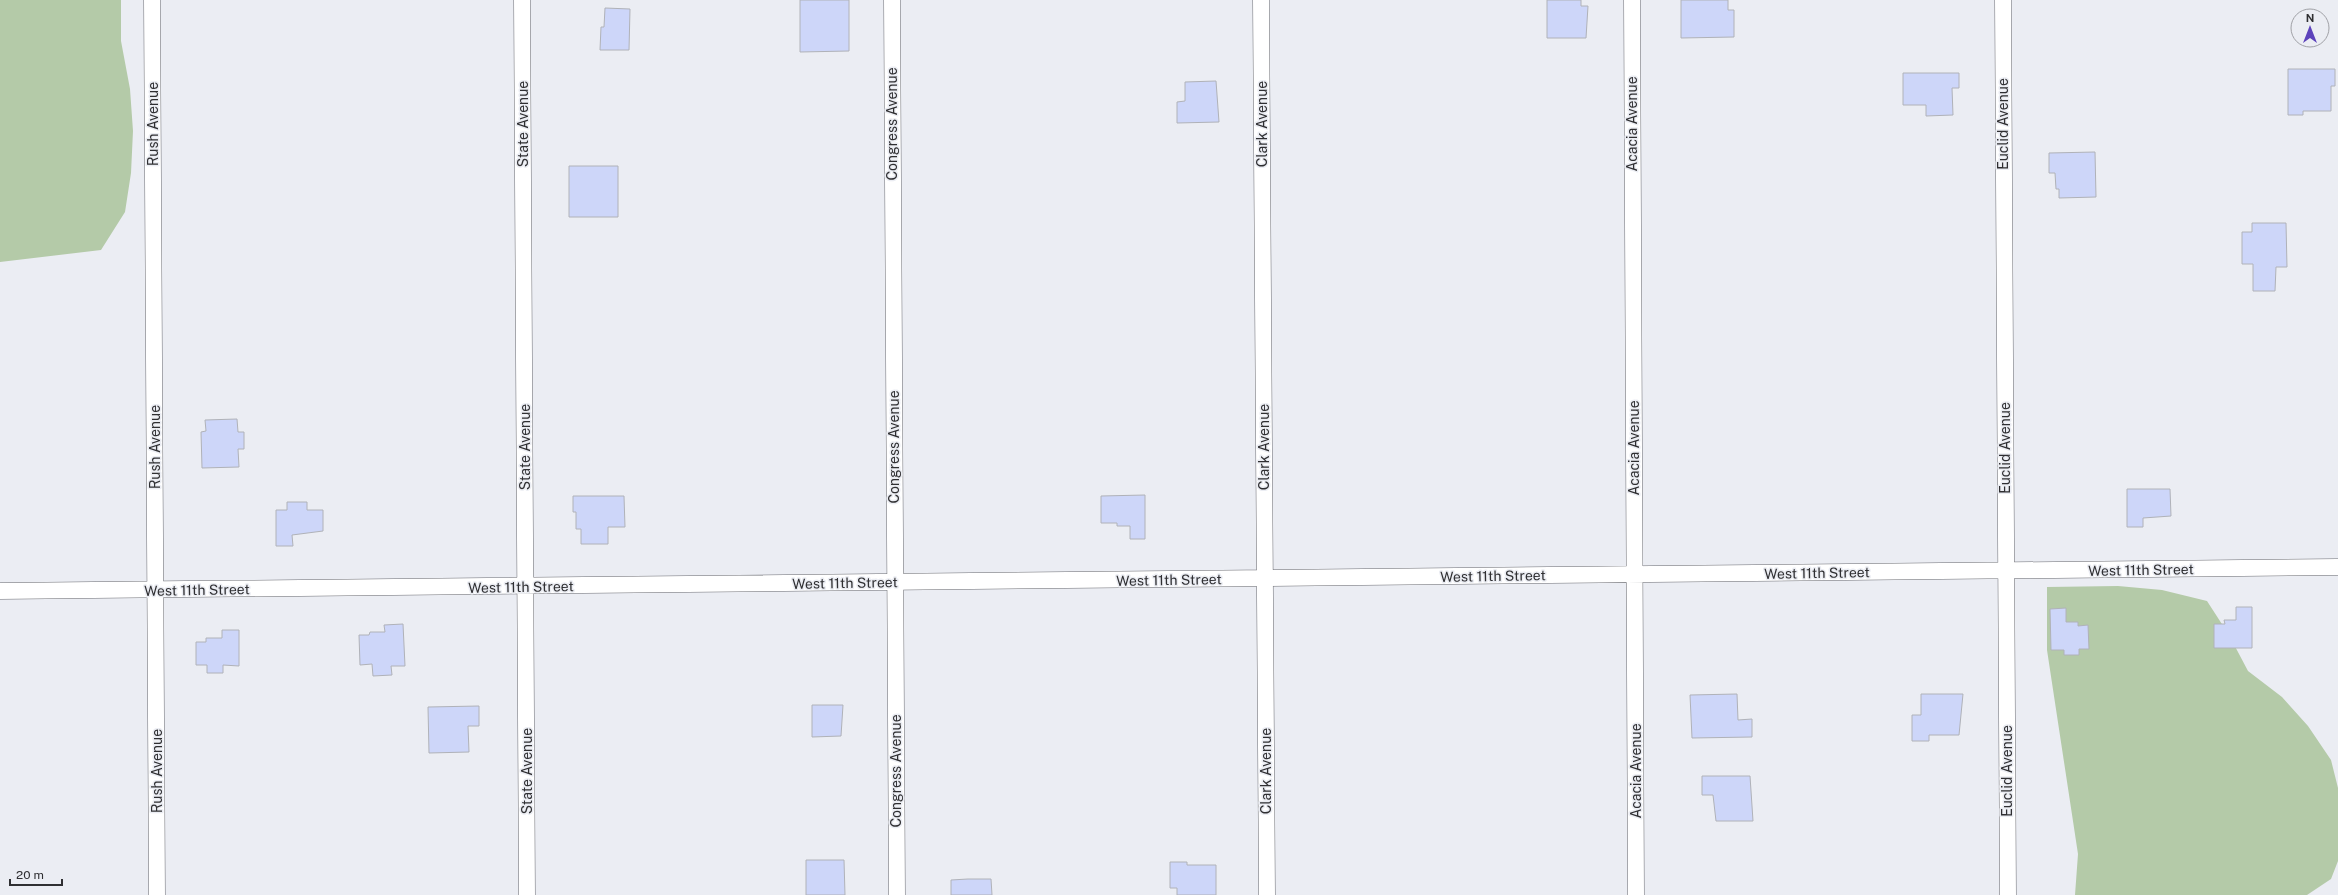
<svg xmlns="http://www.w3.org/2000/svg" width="2338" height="895" font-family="'Public Sans',sans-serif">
<rect width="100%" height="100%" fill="#ebedf3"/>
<path fill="#b4caa8" d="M0,0h121v41l9,48 3,42 -2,42 -6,39 -24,38 -101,12z
M2118,586l44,4 45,11 22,34 19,36 34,26 26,29 23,34 7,28v73l-7,18 -24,16h-232l3,-41 -31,-204v-63z"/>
<path fill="#cdd6f9" stroke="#b0b2b8" d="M800,0h49v51l-49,1z
M1547,0h34v6h7l-2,32h-39z
M1681,0h47v10h6v27l-53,1z
M605,8l25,1 -1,41h-29l1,-23h3z
M2288,69h47v17h-4v25h-28v4h-15z
M1903,73h56v15h-7l1,27 -27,1v-11h-23z
M1216,81l3,41 -42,1v-21l8,-1v-19z
M2095,152l1,45 -37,1v-9h-3l-1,-16h-6v-20z
M569,166h49v51h-49z
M2252,223h34l1,44h-11l-1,24h-22v-27h-11v-32h10z
M237,419l1,13h6v17h-6l1,18 -37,1 -1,-36 5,-1 -1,-11z
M2127,489h43l1,27 -28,2v9h-16z
M1145,495v44h-15v-13h-13v-3h-16v-27z
M573,496h51l1,31h-17v17h-27v-15h-5v-17h-3z
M287,502h20v8h16v21l-31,4 1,11h-17v-36h11z
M2236,607h16v41h-38v-24h11l-1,-4h12z
M2066,608v14h12v4l10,-1 1,24h-10v6h-15v-5h-13l-1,-41z
M403,624l2,42h-14l1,9 -19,1 -1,-12 -12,1 -1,-30h10l1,-3h15l-1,-7z
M222,630h17v36l-16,-1v8h-16v-8h-11v-23h10v-4h16z
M1737,694l1,26 14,-1v18l-60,1 -2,-43z
M1921,694h42l-4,41h-30v6h-17v-26h9z
M812,705h31l-2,31 -29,1z
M479,706v20h-11l1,26 -40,1 -1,-46z
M1702,776h48l3,45h-37l-3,-26h-11z
M806,860h38l1,35h-39z
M1170,862h17v3h29v30h-39v-7h-7z
M968,879h23l1,16h-41v-15z"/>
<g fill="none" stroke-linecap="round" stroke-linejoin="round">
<defs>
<path id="minor" d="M152,0l5,895
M522,0l5,895
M892,0l5,895
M1261,0l6,895
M1632,0l4,895
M2003,0l5,895
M0,591l2338,-24"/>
</defs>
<use href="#minor" stroke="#696a70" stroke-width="17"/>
<use href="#minor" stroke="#fff" stroke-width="16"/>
</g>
<g text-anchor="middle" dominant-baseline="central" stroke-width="3" stroke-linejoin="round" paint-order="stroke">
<g font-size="14" fill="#2f2f32" stroke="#ebedf3">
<text transform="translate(153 124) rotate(-90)">Rush Avenue</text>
<text transform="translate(523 124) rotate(-90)">State Avenue</text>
<text transform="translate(892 124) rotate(-90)">Congress Avenue</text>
<text transform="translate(1262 124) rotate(-90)">Clark Avenue</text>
<text transform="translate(1632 124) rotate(-90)">Acacia Avenue</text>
<text transform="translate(2003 124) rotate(-90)">Euclid Avenue</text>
<text transform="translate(155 447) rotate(-90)">Rush Avenue</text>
<text transform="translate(525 447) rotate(-90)">State Avenue</text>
<text transform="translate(894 447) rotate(-90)">Congress Avenue</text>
<text transform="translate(1264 447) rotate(-90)">Clark Avenue</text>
<text transform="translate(1634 448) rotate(-90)">Acacia Avenue</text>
<text transform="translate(2005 448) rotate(-90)">Euclid Avenue</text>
<text transform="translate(2141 570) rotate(-1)">West 11th Street</text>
<text transform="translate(1817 573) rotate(-1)">West 11th Street</text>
<text transform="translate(1493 576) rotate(-1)">West 11th Street</text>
<text transform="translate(1169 580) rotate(-1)">West 11th Street</text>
<text transform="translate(845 583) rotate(-1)">West 11th Street</text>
<text transform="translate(521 587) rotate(-1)">West 11th Street</text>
<text transform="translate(197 590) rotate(-1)">West 11th Street</text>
<text transform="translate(157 771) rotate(-90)">Rush Avenue</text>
<text transform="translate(527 771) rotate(-90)">State Avenue</text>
<text transform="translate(896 771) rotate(-90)">Congress Avenue</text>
<text transform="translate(1266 771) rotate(-90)">Clark Avenue</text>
<text transform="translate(1636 771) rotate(-90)">Acacia Avenue</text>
<text transform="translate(2007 771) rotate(-90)">Euclid Avenue</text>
</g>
</g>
<g transform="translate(2310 28)"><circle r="19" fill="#ebedf3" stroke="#a0a1a6"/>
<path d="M0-3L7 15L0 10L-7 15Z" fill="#5c42bb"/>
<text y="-6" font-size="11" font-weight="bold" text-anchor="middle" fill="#2f2f32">N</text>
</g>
<path d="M10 879v6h52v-6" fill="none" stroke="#2f2f32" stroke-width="2"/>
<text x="16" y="879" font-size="12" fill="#2f2f32" stroke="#ebedf3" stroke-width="3" paint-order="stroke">20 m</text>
</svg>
